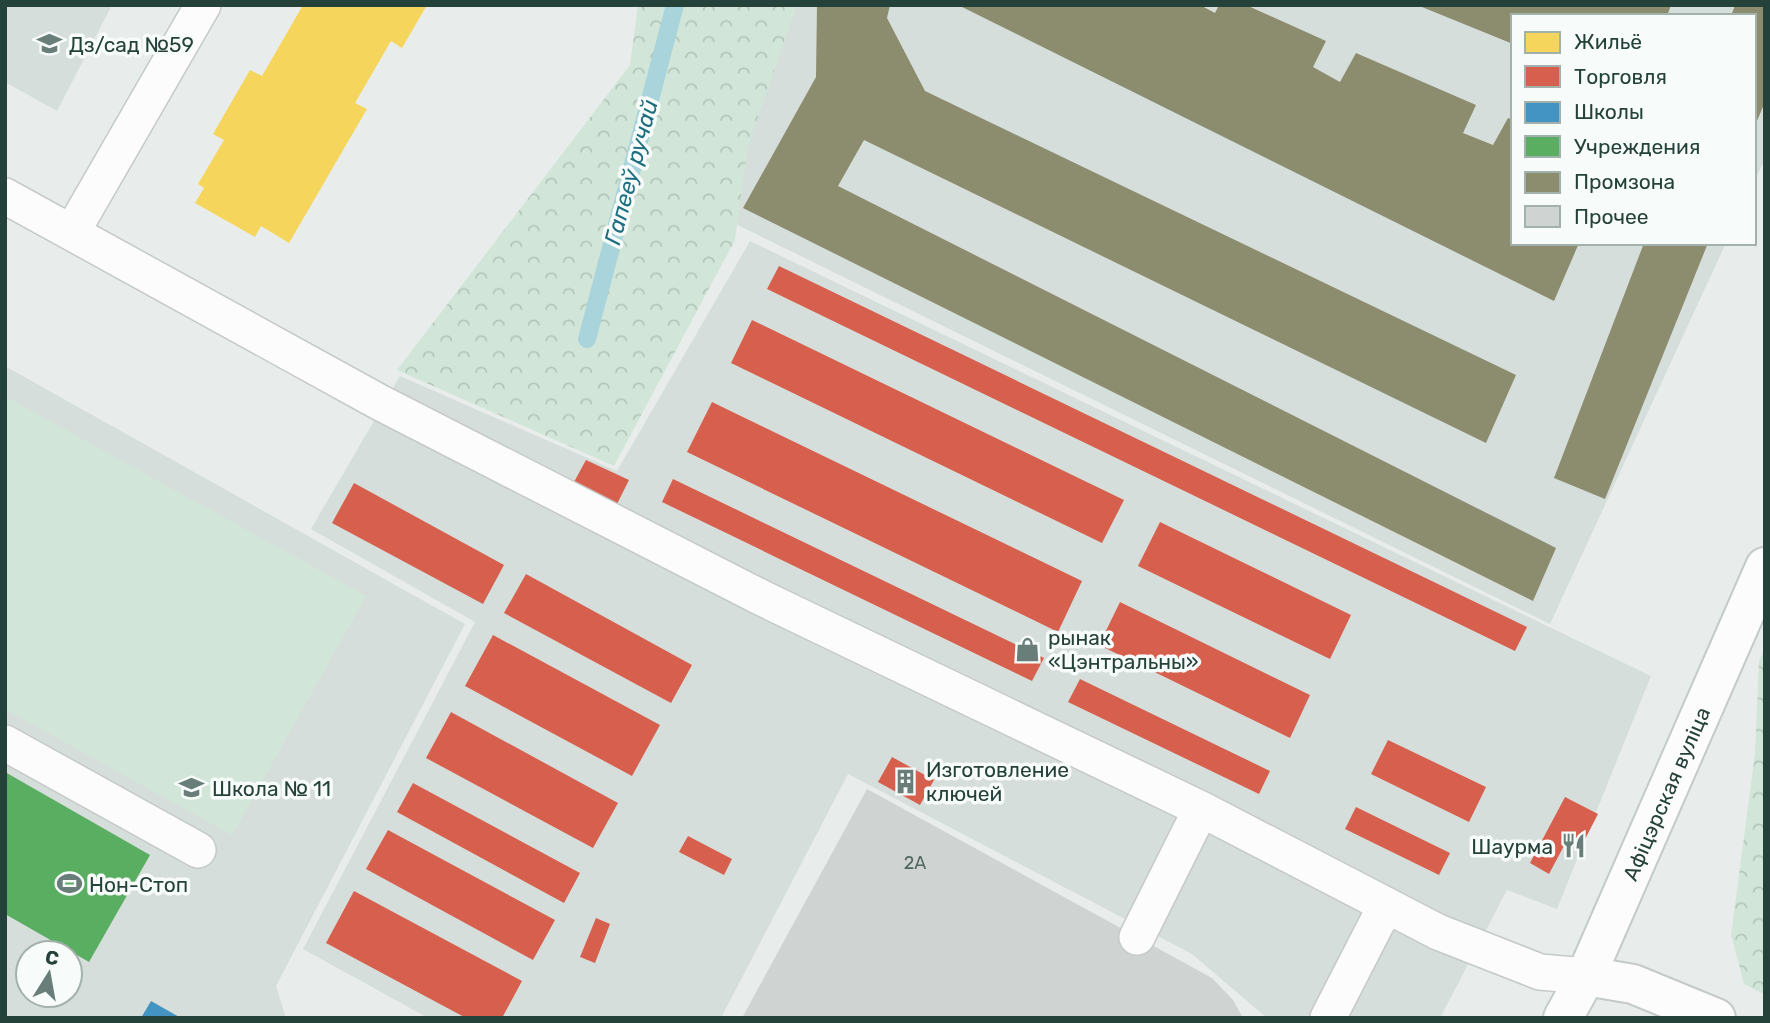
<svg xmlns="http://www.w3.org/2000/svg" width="1770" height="1023" font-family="Rubik,sans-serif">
<defs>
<pattern id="forest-crowns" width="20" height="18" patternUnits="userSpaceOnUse" patternTransform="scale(1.75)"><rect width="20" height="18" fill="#d1e6d8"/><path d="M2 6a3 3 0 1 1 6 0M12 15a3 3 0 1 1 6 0" fill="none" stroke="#b3c6ba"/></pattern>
</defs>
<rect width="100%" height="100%" fill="#e8edeb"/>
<path fill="#d6dedb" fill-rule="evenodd" d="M5,5h107l-55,106 -52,-29z
M794,5h971v154l-11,23v-166h-241v227h213l-176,381 -837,-411z
M750,241l901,435 -94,233 -50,-19 -67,128h-173l-75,-64 -344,-180 -127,244h-293l-125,-69 172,-327 -164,-93 89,-153 217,95z
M5,366l460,258 -189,362 10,32h-281zM28,953h42v42h-42z"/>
<path fill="url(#forest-crowns)" d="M638,5h159l-49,140 -13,95 -121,226 -217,-96 233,-305z
M1765,649v346l-21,-11 -13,-49 24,-181 4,-93z"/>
<path fill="#d1e6d8" d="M5,396l361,200 -134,239 -227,-126z"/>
<path fill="#f6d55c" d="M303,5h124l-25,43 -11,-7 -36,62 12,6 -78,134 -28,-17 -6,11 -60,-34 9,-15 -6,-4 26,-44 -11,-6 37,-64 12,6z"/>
<path fill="#d6604d" d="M779,266l748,361 -12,24 -748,-362z
M752,320l372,180 -22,43 -371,-180z
M712,402l370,179 -24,51 -371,-180z
M586,460l43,20 -12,24 -43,-22z
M673,479l371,179 -12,23 -370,-179z
M354,483l150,82 -21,39 -151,-81z
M1160,522l191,93 -21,44 -192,-93z
M526,574l166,91 -21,38 -167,-90z
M1120,602l190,93 -20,43 -191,-93z
M493,635l167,90 -28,51 -167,-90z
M1080,679l190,92 -11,23 -191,-92z
M451,712l167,91 -25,45 -167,-90z
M1388,740l98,47 -17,35 -98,-48z
M892,757l42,23 -14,25 -42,-23z
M413,783l167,90 -16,30 -167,-91z
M1565,797l33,17 -18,35 -14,-7 -17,32 -19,-11z
M1356,807l94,46 -11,22 -94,-46z
M388,830l167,90 -22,40 -167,-91z
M688,836l44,23 -8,16 -45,-23z
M354,891l168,90 -20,37h-36l-140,-75z
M596,918l14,6 -15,39 -15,-6z"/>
<path fill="#4393c3" d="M151,1001l30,17h-40z"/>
<path fill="#5aae61" d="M5,772l145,83 -61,107 -84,-48z"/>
<path fill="#8c8c6e" d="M817,5h73l-3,13 38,73 591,284 -30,68 -622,-303 -26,46 718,362 -23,53 -790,-393 73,-131z
M958,5h242l15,8 4,-8h27l80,36 -13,26 27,15 16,-29 120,52 -13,28 30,12 15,-27 5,2v123h66l-25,58z
M1417,5h254l-4,11h-154v28z
M1735,5h30v97l-11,26v-112h-23z
M1644,243h64l-103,256 -51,-21z"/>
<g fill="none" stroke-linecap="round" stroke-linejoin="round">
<path stroke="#a9d4db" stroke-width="18" d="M587,339l88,-334"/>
</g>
<path fill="#cfd4d2" d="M867,789l345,189 21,22 10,18h-501z"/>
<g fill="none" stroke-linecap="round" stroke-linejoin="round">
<defs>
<path id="lane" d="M5,196l374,206 381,195 441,212 237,123 102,40 46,4
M72,232l131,-227
M5,743l193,107
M1137,937l64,-128
M1328,1018l58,-113"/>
<path id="street" d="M1586,976l47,8 83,34"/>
<g id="secondary">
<path id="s1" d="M1563,1018l23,-42 179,-409"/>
</g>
</defs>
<use href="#lane" stroke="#c5cac8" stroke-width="38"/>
<use href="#street" stroke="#c5cac8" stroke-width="42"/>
<use href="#secondary" stroke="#c3cbc8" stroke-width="42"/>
<use href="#lane" stroke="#fcfcfc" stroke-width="35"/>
<use href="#street" stroke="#fcfcfc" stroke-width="38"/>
<use href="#secondary" stroke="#fcfcfc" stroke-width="38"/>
</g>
<defs>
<symbol id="school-bare" viewBox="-9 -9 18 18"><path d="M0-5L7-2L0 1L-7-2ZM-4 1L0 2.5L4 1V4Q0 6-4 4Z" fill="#697e78" stroke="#f7fbf9" stroke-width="2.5" paint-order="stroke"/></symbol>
<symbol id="shop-bare" viewBox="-9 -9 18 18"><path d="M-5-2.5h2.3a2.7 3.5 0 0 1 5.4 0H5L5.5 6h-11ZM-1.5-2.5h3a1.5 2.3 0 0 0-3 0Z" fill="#697e78" stroke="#f7fbf9" stroke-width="2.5" paint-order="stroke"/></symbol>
<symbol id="building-bare" viewBox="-9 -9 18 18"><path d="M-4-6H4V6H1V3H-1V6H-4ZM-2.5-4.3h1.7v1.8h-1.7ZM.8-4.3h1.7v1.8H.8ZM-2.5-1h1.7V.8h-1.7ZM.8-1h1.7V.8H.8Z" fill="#697e78" stroke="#f7fbf9" stroke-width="2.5" paint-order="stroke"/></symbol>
<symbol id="restaurant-bare" viewBox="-9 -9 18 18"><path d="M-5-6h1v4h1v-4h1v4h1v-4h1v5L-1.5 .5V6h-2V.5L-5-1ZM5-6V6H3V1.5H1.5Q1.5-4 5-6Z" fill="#697e78" stroke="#f7fbf9" stroke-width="2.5" paint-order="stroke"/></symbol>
<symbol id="stadium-bare" viewBox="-9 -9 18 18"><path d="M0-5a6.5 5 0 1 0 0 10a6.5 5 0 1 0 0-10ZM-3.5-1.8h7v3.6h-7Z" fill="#697e78" stroke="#f7fbf9" stroke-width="2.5" paint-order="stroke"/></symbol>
</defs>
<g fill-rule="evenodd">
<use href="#school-bare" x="32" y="26" width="35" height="35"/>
<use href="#shop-bare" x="1010" y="632" width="35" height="35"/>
<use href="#building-bare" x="888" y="764" width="35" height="35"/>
<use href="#school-bare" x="174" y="770" width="35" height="35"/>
<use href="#restaurant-bare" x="1556" y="828" width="35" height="35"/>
<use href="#stadium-bare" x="52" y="866" width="35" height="35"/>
</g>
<g text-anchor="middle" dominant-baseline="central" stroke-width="7" stroke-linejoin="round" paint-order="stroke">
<g font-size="18" fill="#506761">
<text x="915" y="863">2А</text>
</g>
<g font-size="21" fill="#24423a" stroke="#f7fbf9" text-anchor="start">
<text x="69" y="44">Дз/сад №59</text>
<text x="1048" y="637">рынак<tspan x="1048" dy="24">«Цэнтральны»</tspan></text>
<text x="926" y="769">Изготовление<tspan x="926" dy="24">ключей</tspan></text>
<text x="212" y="788">Школа № 11</text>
<text x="1553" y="846" text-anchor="end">Шаурма</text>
<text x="89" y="884">Нон-Стоп</text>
</g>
<g font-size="21" fill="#24423a" stroke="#f7fbf9">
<text stroke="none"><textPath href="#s1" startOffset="247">Афіцэрская вуліца</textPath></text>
</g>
<g font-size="23" font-style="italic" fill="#1c6f80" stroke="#f7fbf9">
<text transform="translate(631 172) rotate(-75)">Гапееў ручай</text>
</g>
</g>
<rect width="1770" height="1023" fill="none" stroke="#24423a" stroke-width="14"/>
<rect x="1511" y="14" width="245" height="231" fill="#f7fbf9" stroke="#a3b1ad" stroke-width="2"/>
<rect x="1525" y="32" width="35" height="21" fill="#f6d55c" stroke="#a3b1ad" stroke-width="2"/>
<text x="1574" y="49" font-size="21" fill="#24423a">Жильё</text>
<rect x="1525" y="66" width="35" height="21" fill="#d6604d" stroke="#a3b1ad" stroke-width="2"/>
<text x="1574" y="84" font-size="21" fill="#24423a">Торговля</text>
<rect x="1525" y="102" width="35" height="21" fill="#4393c3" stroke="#a3b1ad" stroke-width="2"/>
<text x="1574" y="119" font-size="21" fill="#24423a">Школы</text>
<rect x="1525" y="136" width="35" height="21" fill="#5aae61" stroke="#a3b1ad" stroke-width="2"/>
<text x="1574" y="154" font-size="21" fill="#24423a">Учреждения</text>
<rect x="1525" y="172" width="35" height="21" fill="#8c8c6e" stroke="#a3b1ad" stroke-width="2"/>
<text x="1574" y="189" font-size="21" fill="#24423a">Промзона</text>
<rect x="1525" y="206" width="35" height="21" fill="#cfd4d2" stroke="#a3b1ad" stroke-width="2"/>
<text x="1574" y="224" font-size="21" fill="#24423a">Прочее</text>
<g transform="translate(49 974) rotate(11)"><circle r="33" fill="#f7fbf9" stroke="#a3b1ad" stroke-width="2"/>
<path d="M0-5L12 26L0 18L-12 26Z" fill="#697e78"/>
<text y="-10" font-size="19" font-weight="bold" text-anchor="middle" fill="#24423a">С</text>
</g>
</svg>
